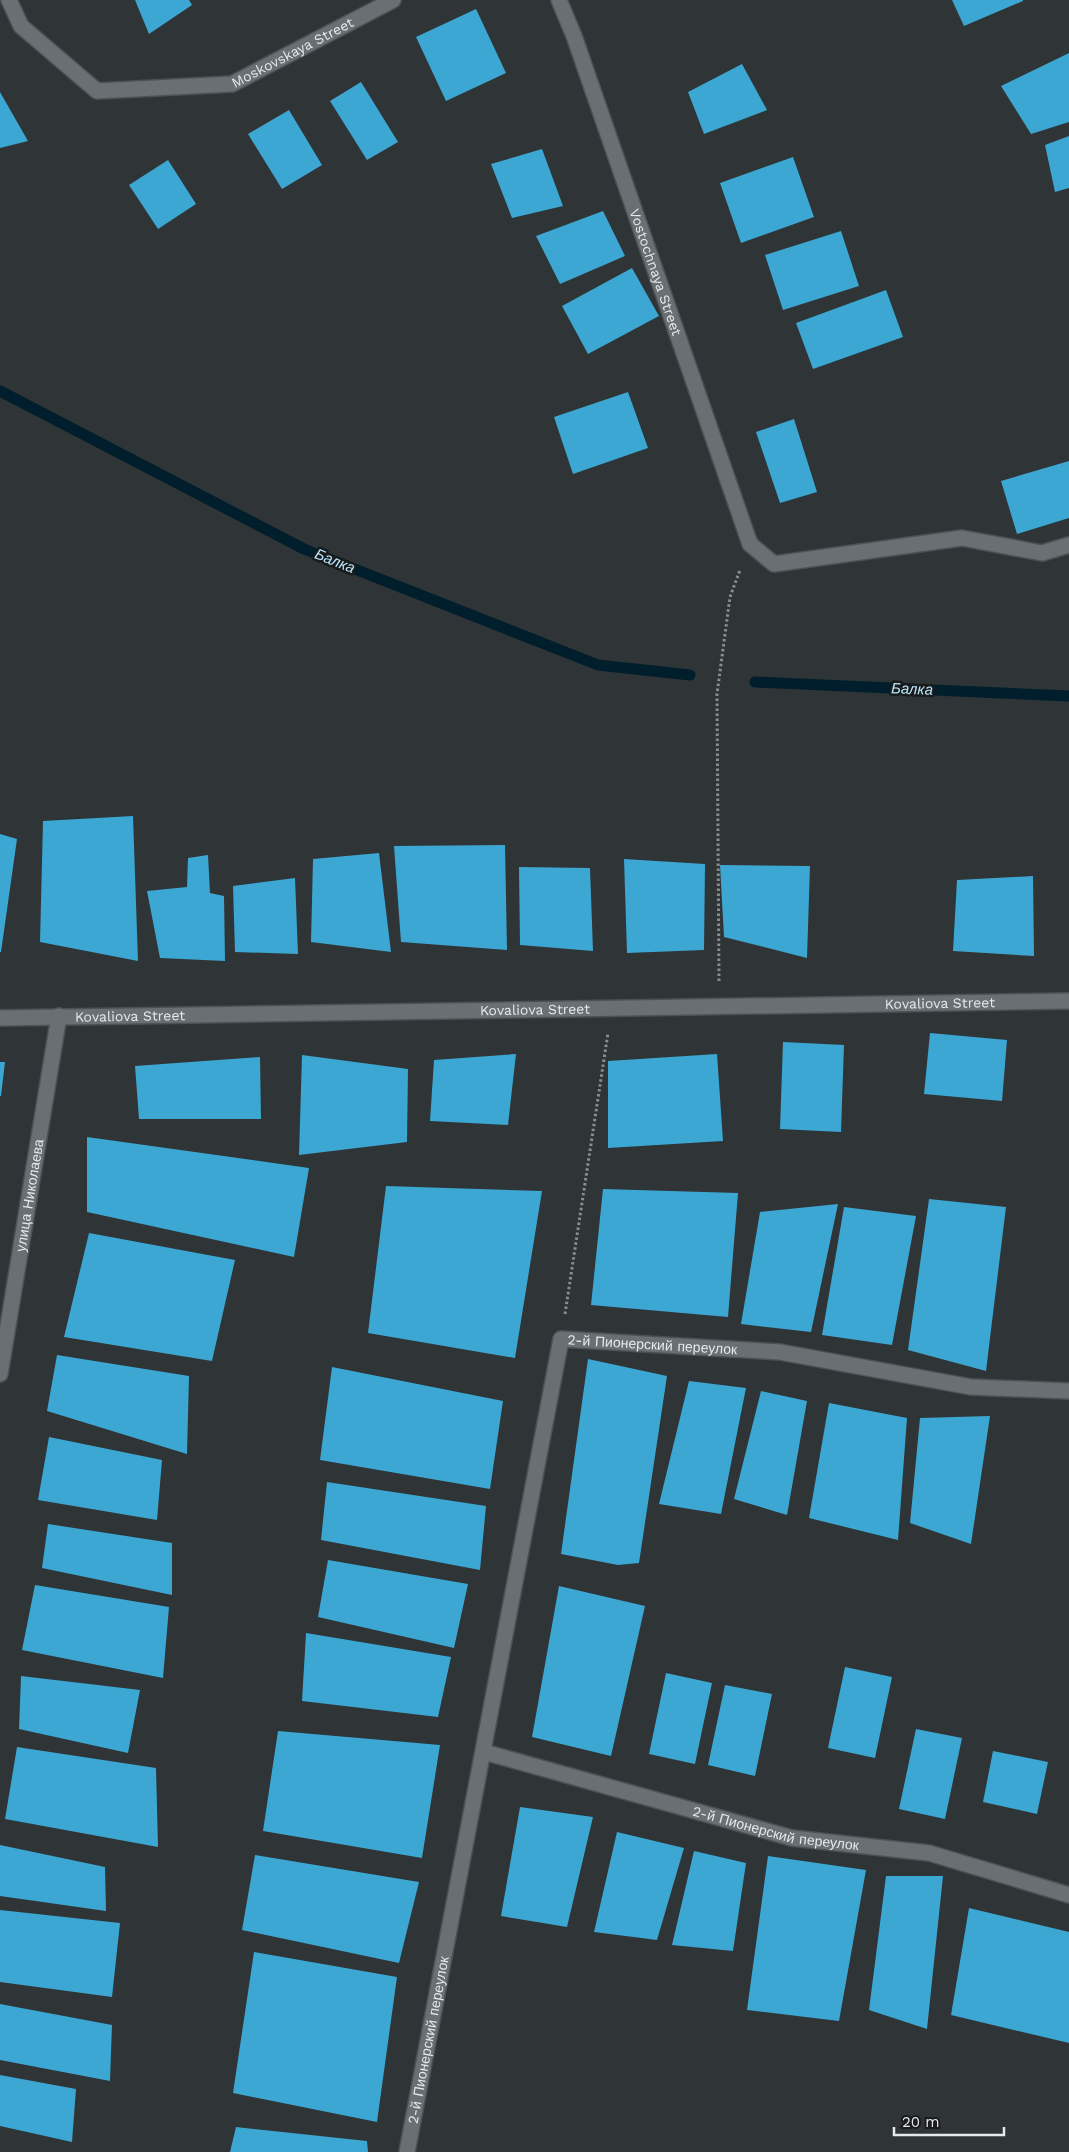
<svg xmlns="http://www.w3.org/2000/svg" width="1069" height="2152" font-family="'Work Sans',sans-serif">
<rect width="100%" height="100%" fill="#2f3436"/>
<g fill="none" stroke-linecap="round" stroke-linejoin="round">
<path stroke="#001e2b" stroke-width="11" d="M0,391l304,158 294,116 92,10
M755,682l314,14"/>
</g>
<path fill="#3ca7d2" d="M135,0h54l3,5 -43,29z
M952,0h71v1l-59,25z
M476,9l30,64 -60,28 -30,-64z
M1069,53v69l-38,12 -30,-48z
M742,64l25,46 -63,24 -16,-42z
M361,82l37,60 -31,18 -37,-59z
M0,92l28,49 -28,7z
M289,110l33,55 -40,24 -34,-55z
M1069,136v52l-14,4 -10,-47z
M542,149l21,57 -51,12 -21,-54z
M793,157l21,60 -73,26 -21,-60z
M168,160l28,44 -38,25 -29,-44z
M603,211l22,45 -65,28 -24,-48z
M841,231l18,55 -76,24 -18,-55z
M632,268l27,48 -71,38 -26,-48z
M886,290l17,47 -90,32 -17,-46z
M628,392l20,56 -75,26 -19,-57z
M794,419l23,73 -37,11 -24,-71z
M1069,461v57l-52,16 -16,-53z
M133,816l5,145 -98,-19 3,-121z
M0,834l17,5 -16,113h-1z
M505,845l2,105 -106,-8 -7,-96z
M379,853l12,99 -80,-10 2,-83z
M208,855l2,38 14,3 1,65 -65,-3 -13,-67 40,-4 1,-29z
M624,859l81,5 -1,86 -77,3z
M720,865l90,1 -3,92 -83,-21z
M519,867l71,1 3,83 -73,-6z
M1033,876l1,80 -81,-5 4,-71z
M295,878l3,76 -63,-2 -2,-66z
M930,1033l77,7 -5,61 -78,-7z
M783,1042l61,3 -3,87 -61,-3z
M516,1054l-8,71 -78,-4 4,-61z
M717,1054l6,87 -115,7v-87z
M302,1055l106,14 -1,73 -108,13z
M260,1057l1,62h-122l-4,-53z
M0,1062h5l-4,34h-1z
M87,1137l222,31 -15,89 -207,-45z
M386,1186l156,5 -27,167 -147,-25z
M603,1189l135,4 -10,124 -137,-12z
M929,1199l77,8 -20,164 -78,-21z
M838,1204l-27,128 -70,-8 19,-112z
M844,1207l72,9 -24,129 -70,-10z
M89,1233l146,27 -23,101 -148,-24z
M57,1355l132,21 -2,78 -140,-43z
M588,1359l79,17 -28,187 -21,2 -57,-11z
M332,1367l171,34 -13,88 -170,-29z
M689,1381l57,7 -25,126 -62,-10z
M761,1391l46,10 -20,114 -53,-16z
M829,1403l78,15 -9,122 -89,-22z
M990,1416l-19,128 -61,-21 10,-105z
M49,1437l113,23 -5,60 -119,-20z
M327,1482l159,24 -6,64 -159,-30z
M48,1524l124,19v52l-130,-27z
M328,1560l140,24 -14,64 -136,-31z
M35,1585l134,22 -6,71 -141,-28z
M559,1586l86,20 -34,150 -79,-19z
M306,1633l145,24 -13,60 -136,-16z
M845,1667l47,10 -17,81 -47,-10z
M666,1673l46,10 -17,81 -46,-10z
M21,1676l119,14 -12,63 -109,-24z
M725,1685l47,9 -17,82 -47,-11z
M916,1729l46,9 -17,81 -46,-10z
M278,1731l162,14 -18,113 -159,-27z
M17,1747l139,21 2,79 -153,-28z
M993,1751l55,11 -11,52 -54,-12z
M520,1807l73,10 -26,110 -66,-11z
M617,1832l67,16 -27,92 -63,-8z
M0,1845l105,22 1,44 -106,-15z
M694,1851l52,12 -13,88 -61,-6z
M255,1855l164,27 -20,81 -157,-33z
M768,1856l98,14 -27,151 -92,-11z
M886,1876h57l-16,153 -58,-19z
M969,1908l100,24v111l-118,-28z
M0,1910l120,13 -8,74 -112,-15z
M254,1952l143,25 -20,145 -144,-29z
M0,2004l112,21 -2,56 -110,-21z
M0,2075l76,14 -4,53 -72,-16z
M236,2127l131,14 1,11h-138z"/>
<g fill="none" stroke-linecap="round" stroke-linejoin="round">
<defs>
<path id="lane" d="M750,544l24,20 188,-26 80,15 27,-8"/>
<g id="street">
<path id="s1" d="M9,0l12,26 76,65 135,-7 161,-84"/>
<path id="s2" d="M559,0l15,36 176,508"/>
<path id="s3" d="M0,1018l1069,-17"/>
<path id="s4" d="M0,1374l59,-358"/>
<path id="s5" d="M484,1752l308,86 137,15 140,42"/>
<path id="s6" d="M407,2152l154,-813 219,13 191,35 98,4"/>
</g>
</defs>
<use href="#lane" stroke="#4d5153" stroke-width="18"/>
<use href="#street" stroke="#4d5153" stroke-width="18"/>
<path stroke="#8a8e90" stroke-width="3" stroke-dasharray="2.5 2.5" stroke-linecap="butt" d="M719,981l-2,-287 13,-97 10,-27
M565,1314l43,-281"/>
<use href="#lane" stroke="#696f72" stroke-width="15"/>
<use href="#street" stroke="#696f72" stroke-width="15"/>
</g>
<g text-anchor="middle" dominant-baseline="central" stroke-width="5" stroke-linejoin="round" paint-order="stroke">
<g font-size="14" fill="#e6e9eb" stroke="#191b1c">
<text stroke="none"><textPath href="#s1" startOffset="332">Moskovskaya Street</textPath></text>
<text stroke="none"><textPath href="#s2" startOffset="289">Vostochnaya Street</textPath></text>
<text stroke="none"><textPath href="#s3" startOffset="940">Kovaliova Street</textPath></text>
<text stroke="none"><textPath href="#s3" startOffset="535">Kovaliova Street</textPath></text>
<text stroke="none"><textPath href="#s3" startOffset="130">Kovaliova Street</textPath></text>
<text stroke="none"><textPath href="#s4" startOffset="181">улица Николаева</textPath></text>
<text stroke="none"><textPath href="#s6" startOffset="919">2-й Пионерский переулок</textPath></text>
<text stroke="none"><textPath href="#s5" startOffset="302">2-й Пионерский переулок</textPath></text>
<text stroke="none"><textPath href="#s6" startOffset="114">2-й Пионерский переулок</textPath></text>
</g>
<g font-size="15" font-style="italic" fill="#b8e7fd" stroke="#191b1c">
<text transform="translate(335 561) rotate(22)">Балка</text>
<text transform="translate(912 689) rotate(2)">Балка</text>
</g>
</g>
<path d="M894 2127v8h110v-8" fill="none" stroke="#e6e9eb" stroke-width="2.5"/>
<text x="902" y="2127" font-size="15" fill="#e6e9eb" stroke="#191b1c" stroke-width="4" paint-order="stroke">20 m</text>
</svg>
